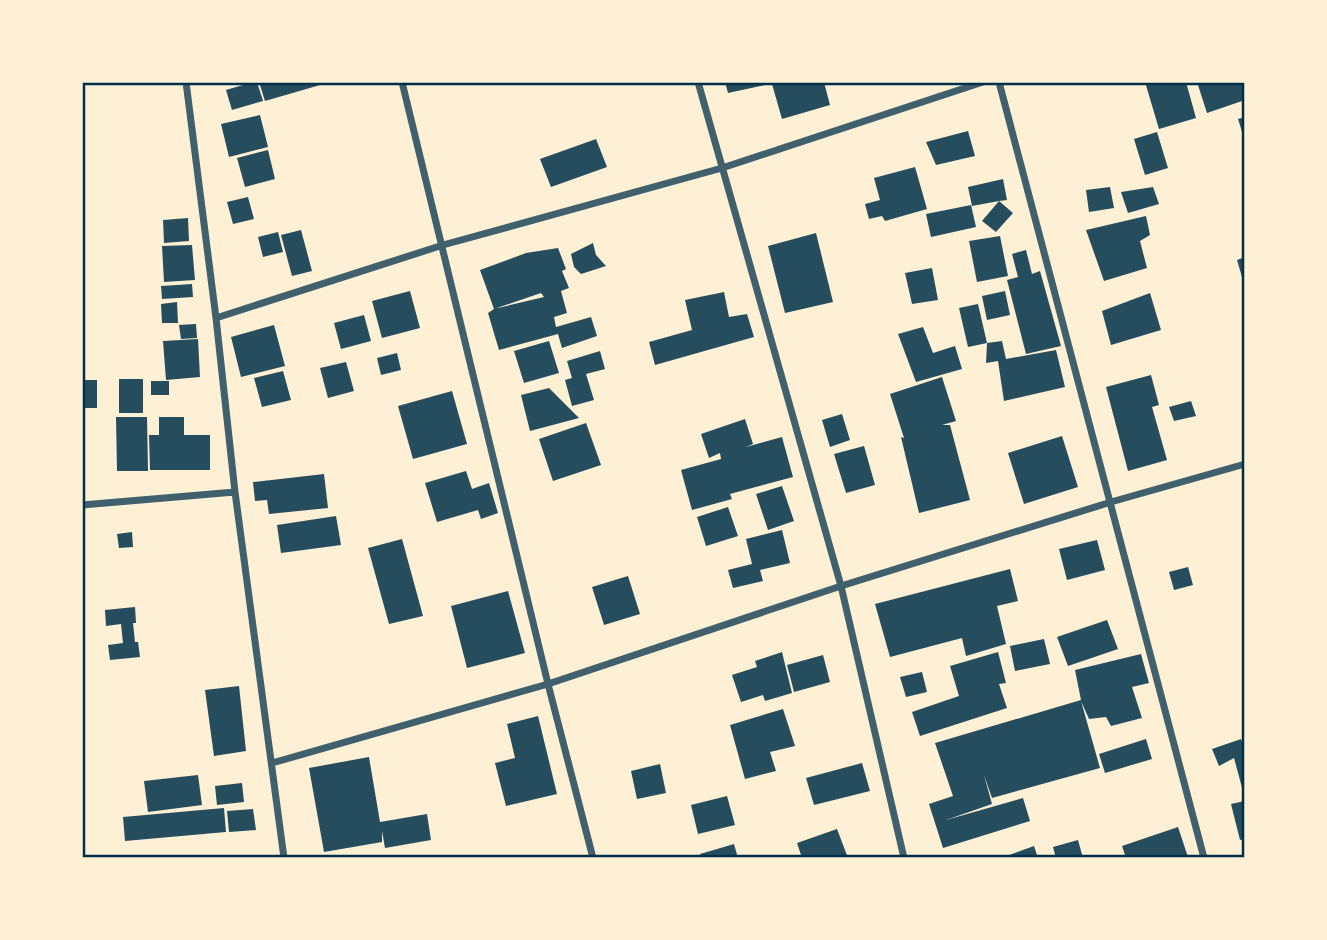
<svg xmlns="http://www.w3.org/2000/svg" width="1327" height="940" font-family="'Work Sans',sans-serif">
<rect width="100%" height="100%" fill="#fdf0d5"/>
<path fill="#264d5e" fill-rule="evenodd" d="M253,82h4l6,19 -31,9 -6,-20z
M259,82h68v1l-62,18z
M725,82h40v3l-37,8z
M778,82h46l6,23 -48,14 -10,-35z
M1145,82h41l10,36 -37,11z
M1197,82h48v18l-38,13z
M260,115l8,32 -39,10 -8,-33z
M1245,117v21h-1l-6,-19z
M968,131l7,25 -39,9 -10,-23z
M1157,132l11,36 -23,7 -11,-36z
M596,139l11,28 -56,20 -11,-28z
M268,150l7,29 -30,8 -8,-29z
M915,167l12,42 -42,12 -3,-5 -13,3 -4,-15 15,-4 -6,-22z
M1003,179l4,21 -8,1 14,12 -17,19 -14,-11 17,-20 -27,5 -4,-19z
M1110,187l4,21 -25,4 -3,-22z
M1153,187l6,17 -31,9 -7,-21z
M248,197l6,22 -21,5 -6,-22z
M971,205l5,22 -45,10 -5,-23z
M1146,216l4,19 -10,6 7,27 -43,13 -18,-51z
M188,218l1,23 -25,2 -1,-23z
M301,230l11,41 -20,5 -11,-41z
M278,232l5,20 -20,5 -5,-20z
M816,233l17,69 -48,11 -17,-67z
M1000,236l8,40 -31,6 -8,-41z
M593,243l3,12 10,11 -25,8 -7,-7 -3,-13z
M192,245l3,35 -31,2 -2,-36z
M558,248l8,21 -4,2 7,17 -8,3 6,22 -13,4 2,10 35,-10 6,19 -35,12 -4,-14 -59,16 -11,-37 6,-4 -14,-39 46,-17zM541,293l3,4 -46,11h-1z
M1026,250l6,24 8,-3 21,75 -35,8 -19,-74 11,-3 -6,-23z
M1245,257v27h-1l-7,-24z
M932,268l6,32 -26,4 -7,-31z
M192,284l1,13 -31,2 -1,-13z
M410,291l10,37 -38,10 -10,-37z
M1005,291l5,24 -23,5 -5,-24z
M724,292l5,25 18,-3 7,23 -99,28 -6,-23 43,-12 -7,-30z
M1150,293l11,37 -50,15 -9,-34z
M177,302l1,21h-16l-1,-19z
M978,304l9,39 15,-2 4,18 50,-9 9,37 -61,14 -6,-40 -12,2 1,-20 -19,4 -9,-39z
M364,315l7,26 -30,8 -7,-26z
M196,324l1,14 -16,1 -2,-14z
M274,325l11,41 -44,11 -10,-40z
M923,327l10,26 22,-7 7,23 -46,13 -18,-48z
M198,339l2,38 -34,3 -3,-39z
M549,341l10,32 -35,10 -10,-32z
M600,351l5,18 -19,5 8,26 -22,6 -7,-26 7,-2 -5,-17z
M397,353l4,17 -20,5 -4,-17z
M346,362l8,29 -26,7 -8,-30z
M283,371l8,29 -29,7 -8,-29z
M1151,375l8,30 -7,2 15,53 -39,11 -22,-84z
M942,377l14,44 -14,4h8l20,75 -51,13 -18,-76 3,1 -14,-44z
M119,379h24v34h-24z
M82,380h15v28h-15z
M151,381h18v14h-18z
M549,388l30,30 -49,13 -9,-36z
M452,391l15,53 -54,15 -15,-53z
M1191,401l5,15 -22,5 -5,-14z
M842,414l8,26 -20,7 -8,-27z
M116,417h31l1,54h-31z
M159,417h25v18h26v35h-60l-1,-35h10z
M745,419l8,25 -7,3 36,-10 11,40 -63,17 2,5 -40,11 -11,-40 40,-11 -1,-6 -11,5 -8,-24z
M586,423l15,42 -48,16 -14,-42z
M1062,436l16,51 -54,17 -16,-51z
M864,446l11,39 -29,8 -12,-39z
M466,471l6,18 17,-6 9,30 -17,6 -3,-9 -41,12 -12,-39z
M324,474l4,34 -59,6 -2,-14 -12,1 -2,-19z
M782,486l12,35 -26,9 -12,-36z
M728,507l10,29 -32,10 -9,-29z
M336,516l5,29 -60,8 -4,-28z
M782,530l8,33 -30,7 3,11 -30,7 -5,-18 24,-6 -6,-25z
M132,532l1,15 -14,1 -2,-14z
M402,539l21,77 -34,8 -21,-76z
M1097,540l8,30 -38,10 -8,-31z
M1188,567l5,18 -19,5 -5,-18z
M1010,569l8,32 -21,5 9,38 -40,12 -4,-18 -72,19 -15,-53z
M628,576l12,38 -36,11 -12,-38z
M508,591l17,62 -58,15 -16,-62z
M135,607l1,16h-3l2,19h3l2,15 -30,3 -2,-15 15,-2 -2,-19 -15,2 -1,-16z
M1107,620l11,29 -50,17 -11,-29z
M1044,639l6,25 -35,7 -5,-25z
M782,652l10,41 -27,8 -2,-6 -22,7 -9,-27 25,-8 -2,-6z
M998,652l8,31 -7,1 8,24 -87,28 -8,-24 47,-16 -9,-30z
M1141,654l8,29 -17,4 10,31 -31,8 -5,-9 -17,2 -8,-18 19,67 -108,30 -8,-23 8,29 -46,16 77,-22 7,23 -87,27 -14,-44 24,-8 -18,-53 146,-43 -6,-30z
M823,655l7,27 -36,10 -7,-27z
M922,672l5,20 -21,5 -6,-20z
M239,686l7,65 -32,5 -9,-66z
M783,709l12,37 -25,6 6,19 -31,8 -15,-54z
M538,716l19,78 -51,12 -11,-43 20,-5 -8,-34z
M1146,739l6,20 -47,14 -6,-19z
M1241,739l4,11 -1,45 -10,-37 -15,8 -7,-17z
M369,757l11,65 47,-8 4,26 -46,8 -3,-17v11l-58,10 -15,-84z
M862,763l8,28 -56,14 -8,-27z
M660,764l6,29 -29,6 -6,-28z
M198,775l4,30 -54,7 -4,-31z
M242,783l2,19 -27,3 -2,-19z
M727,796l8,29 -37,9 -7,-29z
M1245,801v38l-5,1 -9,-36z
M224,808l2,24 -101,9 -2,-24z
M253,809l3,21 -27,2 -2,-21z
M1178,827l10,30 -62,1 -4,-12z
M837,829l11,29h-46l-5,-15z
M1078,840l5,18h-27l-3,-11z
M734,844l4,14h-37l-1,-4z
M1034,846l4,12h-34v-1z"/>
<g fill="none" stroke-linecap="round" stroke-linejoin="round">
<path stroke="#3f606c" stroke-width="7" d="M186,82l30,236 19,174 49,366
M402,82l146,602 45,174
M698,82l143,504 63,272
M999,82l205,776
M216,318l227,-73 279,-77 261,-86
M82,505l153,-13
M272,763l276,-79 293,-98 270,-84 134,-38"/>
</g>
<rect width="1327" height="940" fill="none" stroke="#fdf0d5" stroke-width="168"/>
<rect x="84" y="84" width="1159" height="772" fill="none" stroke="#003049" stroke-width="2.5"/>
</svg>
